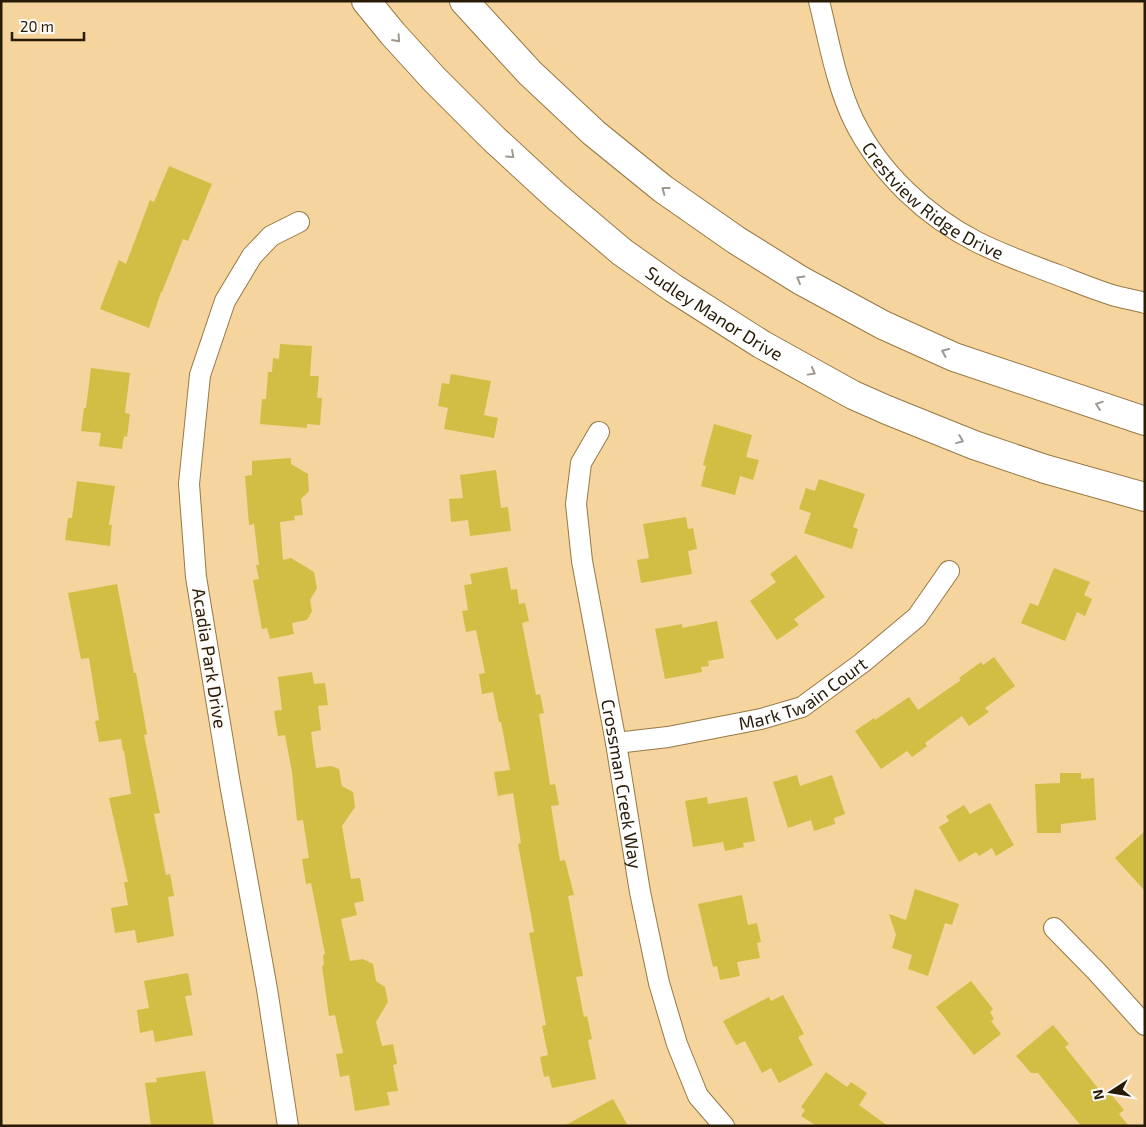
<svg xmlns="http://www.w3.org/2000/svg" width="1146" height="1127" font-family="'Exo 2',sans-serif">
<rect width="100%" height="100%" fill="#f5d49e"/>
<path fill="#d2be45" d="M169,166l43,18 -24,57 -5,-2 -21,53h-1l-12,36 -49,-19 19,-49 7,4 24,-64 4,2z
M280,344l32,2 -2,30h9l-2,22h5l-2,27 -13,-1v4l-47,-4 2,-25h4l2,-27h4l1,-14 6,1z
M91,368l39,5 -5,40 5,1 -3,23 -3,-1 -2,13 -23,-3 2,-13 -20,-2 3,-23h2z
M451,374l40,7 -7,34 14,3 -4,20 -50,-9 4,-21 -10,-2 4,-23 7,1z
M714,424l38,11 -6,22 13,3 -6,20 -13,-4 -5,19 -34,-9 5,-20 -3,-1z
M291,458v6l17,10 1,17 -8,8 2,16 -9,1 1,4 -15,2 3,38 8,-2 23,14 3,16 -7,12 2,11 -5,9 -15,3 2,11 -24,5 -3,-11 -5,1 -9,-49 6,-1 -3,-14h3l-5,-41 -5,1 -4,-49 7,-1v-14z
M496,470l5,38 7,-1 3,24 -41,5 -2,-16 -17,2 -2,-23 14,-1 -3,-23z
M819,479l46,15 -12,33 5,2 -6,20 -48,-16 7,-20 -12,-4 7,-21 9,3z
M77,481l38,5 -6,39h3l-2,21 -45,-6 3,-22h4z
M686,517l2,12 5,-1 4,21 -9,2 4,23 -51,9 -4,-23 12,-2 -6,-34z
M796,555l29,42 -31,22 5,6 -22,15 -27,-39 26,-19 -6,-8z
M507,567l4,23 6,-1 2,15 6,-1 4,18 -7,2 14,72 4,-1 4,19 -5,1 11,71 5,-1 4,21 -8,1 9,55 5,-1 9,35 -6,1 15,80 -7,1 8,40 3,-1 5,23 -4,1 8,39 -44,9 -3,-12 -5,1 -4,-20 8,-2 -6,-29 4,-1 -17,-92 5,-1 -16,-88 3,-1 -8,-50 -15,3 -4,-24 16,-2 -9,-48h-2l-6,-30 -11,2 -3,-20 6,-1 -9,-43 -10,2 -4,-21 6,-1 -4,-25 8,-1 -2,-10z
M1054,568l36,14 -6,13 8,4 -7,17 -8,-4 -12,29 -44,-18 9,-20 8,3z
M117,584l17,89h2l11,61 -3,1 16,78 -6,1 12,61 4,-1 4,22 -6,1 6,39 -37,7 -2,-13 -20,3 -4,-25 17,-3 -4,-23h4l-19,-84 22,-4 -7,-43h-1l-2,-12 -22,3 -4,-21 4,-1 -10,-62 -8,1 -13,-66z
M717,621l7,37 -16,3 1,5 -8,1 1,5 -37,7 -10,-50 27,-5v4z
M994,657l21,29 -30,22 4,4 -20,14 -7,-10 -37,27 2,3 -15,11 -5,-6 -26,18 -26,-38 19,-13 1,2 34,-23 9,13 43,-30 -2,-2 22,-16 2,3z
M312,672l2,12 11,-1 3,22 -10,1 3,24 -10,2 5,36 15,-2 8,3 3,17 11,6 2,15 -13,19 9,53 9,-1 4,23 -10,2 3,12 -16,4 9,42 13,-2 10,5 3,17 9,6 3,15 -12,20 6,24 11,-2 4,20 -4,1 5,26 -11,1 3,13 -35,6 -6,-36 -9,2 -4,-23 7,-1 -8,-38 -6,1 -7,-50 2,-1 -1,-10 2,-1 -14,-71 -5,1 -4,-25 7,-1 -6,-38 -6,1 -5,-49 -7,-37 -7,1 -4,-25 8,-1 -4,-33z
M1060,773h21v6l13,-1 2,42 -35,4v9h-24l-2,-49 25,-1z
M797,775l3,11 32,-11 13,39 -11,4 1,6 -21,7 -3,-11 -23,8 -15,-46z
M707,797l1,7 39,-7 8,44 -12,2 1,4 -19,4 -2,-9 -30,5 -8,-46z
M990,803l24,42 -18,11 -4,-8 -13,8 -3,-4 -17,10 -20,-35 10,-6 -3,-5 18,-11 6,9z
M1145,831v60l-30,-33z
M915,889l44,15 -7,21 -7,-2 -17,53 -20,-7 4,-14 -20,-7 4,-13 -7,-21 17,6z
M742,895l6,30 9,-2 4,19 -4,1 3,15 -23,4 3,14 -20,4 -3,-14 -4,1 -15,-63z
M188,973l4,22 -7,1 8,39 -38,7 -2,-12 -13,3 -3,-23 12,-2 -5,-27z
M971,981l22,28 -3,3 4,7 -3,2 10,13 -27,21 -38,-48z
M783,995l21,39 -6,3 15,28 -34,18 -8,-15 -9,5 -17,-32 -9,4 -13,-24 46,-24 2,4z
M1053,1025l16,19 -4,3 40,50 5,-4 14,17 -5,4 10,12h-48l-43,-53h-7l-15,-17z
M205,1071l9,55h-63l-6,-43 12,-1 -1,-4z
M826,1072l21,15 4,-5 16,11 -8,12 29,21h-71l-16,-10 4,-6 -4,-3z
M613,1099l15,27h-64z"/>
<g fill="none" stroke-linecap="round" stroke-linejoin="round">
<defs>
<g id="minor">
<path id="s1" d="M819,1c10,40 17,83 35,120 26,52 72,95 123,121 26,13 54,23 81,33 18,7 35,14 54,20 10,3 22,5 33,8"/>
<path id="s2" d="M599,432l-18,31 -5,41 6,57 34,182 24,149 19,91 18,61 21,52 26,30"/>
<path id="s3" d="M616,743l52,-6 93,-18 41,-12 60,-44 55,-46 32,-46"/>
<path d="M1054,928l43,44 48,53"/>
<path d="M288,1126l-21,-137 -37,-205 -34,-207 -7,-93 11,-109 25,-74 27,-45 19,-20 28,-14"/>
</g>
<g id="secondary">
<path id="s4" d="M366,1l27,33 41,45 60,60 63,58 65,55 51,36 88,56 92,51 34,15 87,35 71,24 100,28"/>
<path d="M464,1l66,72 64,60 69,56 73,51 64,40 83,45 71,32 191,64"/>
</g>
</defs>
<use href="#minor" stroke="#977945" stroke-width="22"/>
<use href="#secondary" stroke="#977945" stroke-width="30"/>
<use href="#minor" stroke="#fff" stroke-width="20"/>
<use href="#secondary" stroke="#fff" stroke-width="28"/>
</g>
<defs><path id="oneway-chevron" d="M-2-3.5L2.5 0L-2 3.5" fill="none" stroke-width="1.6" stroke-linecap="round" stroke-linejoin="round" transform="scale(1.25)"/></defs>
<g stroke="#9e988f">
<use href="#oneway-chevron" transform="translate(397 39) rotate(48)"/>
<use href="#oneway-chevron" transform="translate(511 155) rotate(42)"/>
<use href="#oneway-chevron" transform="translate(665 190) rotate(-143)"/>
<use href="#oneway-chevron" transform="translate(800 279) rotate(-150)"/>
<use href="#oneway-chevron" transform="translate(945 352) rotate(-156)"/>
<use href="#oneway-chevron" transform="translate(812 372) rotate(29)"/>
<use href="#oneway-chevron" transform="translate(1099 405) rotate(-161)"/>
<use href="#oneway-chevron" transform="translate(960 440) rotate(22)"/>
</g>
<g text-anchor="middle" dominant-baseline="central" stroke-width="4" stroke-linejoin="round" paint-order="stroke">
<g font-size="18" fill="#271b06" stroke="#fdf9f4">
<text stroke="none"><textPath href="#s1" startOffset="240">Crestview Ridge Drive</textPath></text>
<text stroke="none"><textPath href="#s4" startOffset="470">Sudley Manor Drive</textPath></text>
<text transform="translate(210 658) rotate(81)">Acadia Park Drive</text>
<text stroke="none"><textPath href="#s3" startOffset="196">Mark Twain Court</textPath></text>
<text stroke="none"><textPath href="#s2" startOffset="361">Crossman Creek Way</textPath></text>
</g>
</g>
<rect width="1146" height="1127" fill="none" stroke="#271b06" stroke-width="5"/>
<g transform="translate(1111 1092) rotate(258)" stroke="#fdf9f4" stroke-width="4" paint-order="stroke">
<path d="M0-4L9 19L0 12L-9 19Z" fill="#271b06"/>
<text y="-8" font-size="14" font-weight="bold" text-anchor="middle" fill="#271b06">N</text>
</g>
<path d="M12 32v8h72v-8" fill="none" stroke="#271b06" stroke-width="2.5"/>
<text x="20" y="32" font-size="15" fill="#271b06" stroke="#fdf9f4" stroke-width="4" paint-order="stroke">20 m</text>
</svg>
